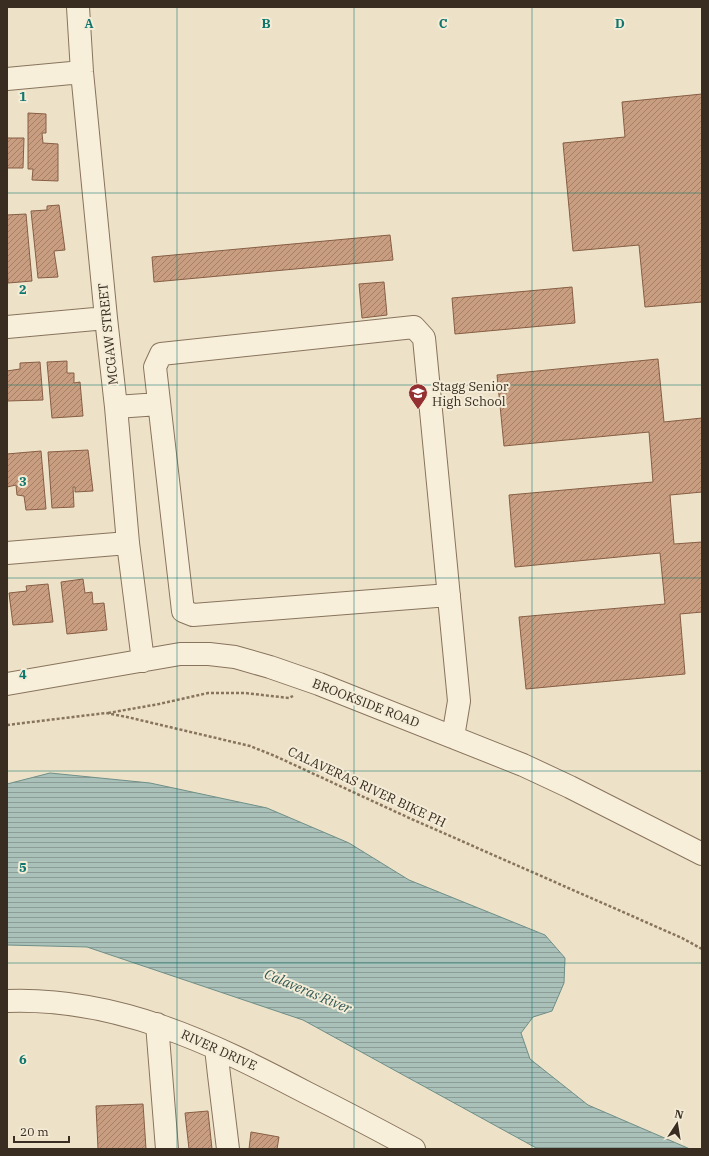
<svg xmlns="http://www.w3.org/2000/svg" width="709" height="1156" font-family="'IBM Plex Serif',serif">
<defs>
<pattern id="water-rules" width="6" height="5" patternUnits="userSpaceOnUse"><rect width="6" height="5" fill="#a9c1b9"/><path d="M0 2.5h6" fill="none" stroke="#8b9d96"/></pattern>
<pattern id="building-hatch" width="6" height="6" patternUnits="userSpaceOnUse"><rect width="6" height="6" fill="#c99d7f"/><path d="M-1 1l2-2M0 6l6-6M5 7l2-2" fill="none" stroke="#a48068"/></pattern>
</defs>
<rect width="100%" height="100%" fill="#ede1c8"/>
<path fill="url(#water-rules)" stroke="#6f8f87" d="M50,773l100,10 117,25 82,35 60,37 136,55 20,23 -1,25 -12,28 -19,6 -12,16 9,26 58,46 102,44h-152l-235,-129 -216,-73 -80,-2v-161z"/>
<path fill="url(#building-hatch)" stroke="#865e44" d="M702,94v208l-57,5 -6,-62 -66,6 -10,-108 62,-6 -3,-35z
M28,113l18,1v19h-4l1,10 15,1v37l-26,-1 1,-11h-5z
M7,138h17l-1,30h-16z
M59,205l6,45 -11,1 4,26 -20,1 -7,-67 16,-1v-4z
M26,214l6,67 -24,2 -1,-15v-53z
M390,235l3,25 -239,22 -2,-25z
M384,282l3,33 -25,3 -3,-34z
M572,287l3,36 -120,11 -3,-36z
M658,359l6,63 38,-4v74l-32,3 4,49 28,-2v70l-22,2 5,60 -159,15 -7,-72 146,-13 -5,-51 -145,14 -6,-72 144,-13 -4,-50 -145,14 -7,-71z
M67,361v12h7v10l6,-1 3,34 -31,2 -5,-56z
M40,362l3,38 -36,1v-30l13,-2v-6z
M88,450l5,41 -18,1v-5h-2l1,20 -22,1 -4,-56z
M41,451l5,58 -20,1 -2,-14 -7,-1 -1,-10 -9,2v-33z
M83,579l2,14 7,-1 1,12 11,-1 3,27 -40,4 -6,-52z
M48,584l5,38 -40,3 -4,-32 18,-2 -1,-5z
M143,1104l3,45h-48l-2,-43z
M208,1111l4,38h-23l-4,-36z
M251,1132l28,5 -2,12h-28z"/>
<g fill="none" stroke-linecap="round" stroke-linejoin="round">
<defs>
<path id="minor" d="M78,7l4,65 24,246 10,89 12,136 15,118
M7,79l75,-7
M7,327l99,-9
M116,407l43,-3
M7,553l121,-10
M449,595l-256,20 -10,-4 -28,-244 6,-13 253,-27 10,11 35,363 -6,36
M7,684l173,-30h29l26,3 35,10 49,17 204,81 47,22 132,67
M7,1001c110,-4 205,42 300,92 36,18 72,37 107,56
M157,1024l10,125
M216,1048l3,27 9,74"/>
</defs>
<use href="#minor" stroke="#88745d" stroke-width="24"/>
<path stroke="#88745d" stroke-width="2.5" stroke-dasharray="3 2" stroke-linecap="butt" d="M108,713l51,-9 49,-11h37l44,5 4,-2
M7,725l99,-12 21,4 123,29 25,10 132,61 275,121 20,11"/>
<use href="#minor" stroke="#f8efdb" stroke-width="22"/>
</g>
<path fill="none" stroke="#0f766e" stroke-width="1" stroke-opacity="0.55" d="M177,7v1142M354,7v1142M532,7v1142M7,193h695M7,385h695M7,578h695M7,771h695M7,963h695"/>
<defs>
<symbol id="school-pin" viewBox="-11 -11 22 30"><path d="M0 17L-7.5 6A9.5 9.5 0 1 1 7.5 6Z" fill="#953032" stroke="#f4ecd7"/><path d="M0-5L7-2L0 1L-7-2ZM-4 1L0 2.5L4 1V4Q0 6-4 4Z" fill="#fff"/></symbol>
</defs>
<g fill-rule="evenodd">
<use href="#school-pin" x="407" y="382" width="22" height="30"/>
</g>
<g text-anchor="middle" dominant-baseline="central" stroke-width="4" stroke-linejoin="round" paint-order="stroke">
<g font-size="13" fill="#392c20" stroke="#f4ecd7">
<text transform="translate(108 334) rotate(-96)">MCGAW STREET</text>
<text transform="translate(366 703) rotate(21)">BROOKSIDE ROAD</text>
<text transform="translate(367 787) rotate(25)">CALAVERAS RIVER BIKE PH</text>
<text transform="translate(219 1050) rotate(24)">RIVER DRIVE</text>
</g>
<g font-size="13" fill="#392c20" stroke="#f4ecd7" text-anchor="start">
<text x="432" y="386">Stagg Senior<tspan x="432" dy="15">High School</tspan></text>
</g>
<g font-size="14" font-style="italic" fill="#305855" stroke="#f4ecd7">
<text transform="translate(308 991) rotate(23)">Calaveras River</text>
</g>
</g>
<g font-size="13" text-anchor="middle" font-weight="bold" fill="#0f766e" stroke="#f4ecd7" stroke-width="4" stroke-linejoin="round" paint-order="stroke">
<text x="89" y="28">A</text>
<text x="266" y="28">B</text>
<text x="443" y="28">C</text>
<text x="620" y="28">D</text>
<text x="23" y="101">1</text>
<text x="23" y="294">2</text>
<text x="23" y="486">3</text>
<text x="23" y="679">4</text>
<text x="23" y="872">5</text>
<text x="23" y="1064">6</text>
</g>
<rect width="709" height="1156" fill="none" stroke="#392c20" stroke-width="16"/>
<g transform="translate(677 1124) rotate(12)" stroke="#f4ecd7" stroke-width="3" paint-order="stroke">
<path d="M0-3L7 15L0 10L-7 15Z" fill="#392c20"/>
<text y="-6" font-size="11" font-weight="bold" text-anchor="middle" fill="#392c20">N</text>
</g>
<path d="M14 1136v6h55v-6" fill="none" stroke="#392c20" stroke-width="2"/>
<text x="20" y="1136" font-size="12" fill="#392c20" stroke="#f4ecd7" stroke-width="3" paint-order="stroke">20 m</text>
</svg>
